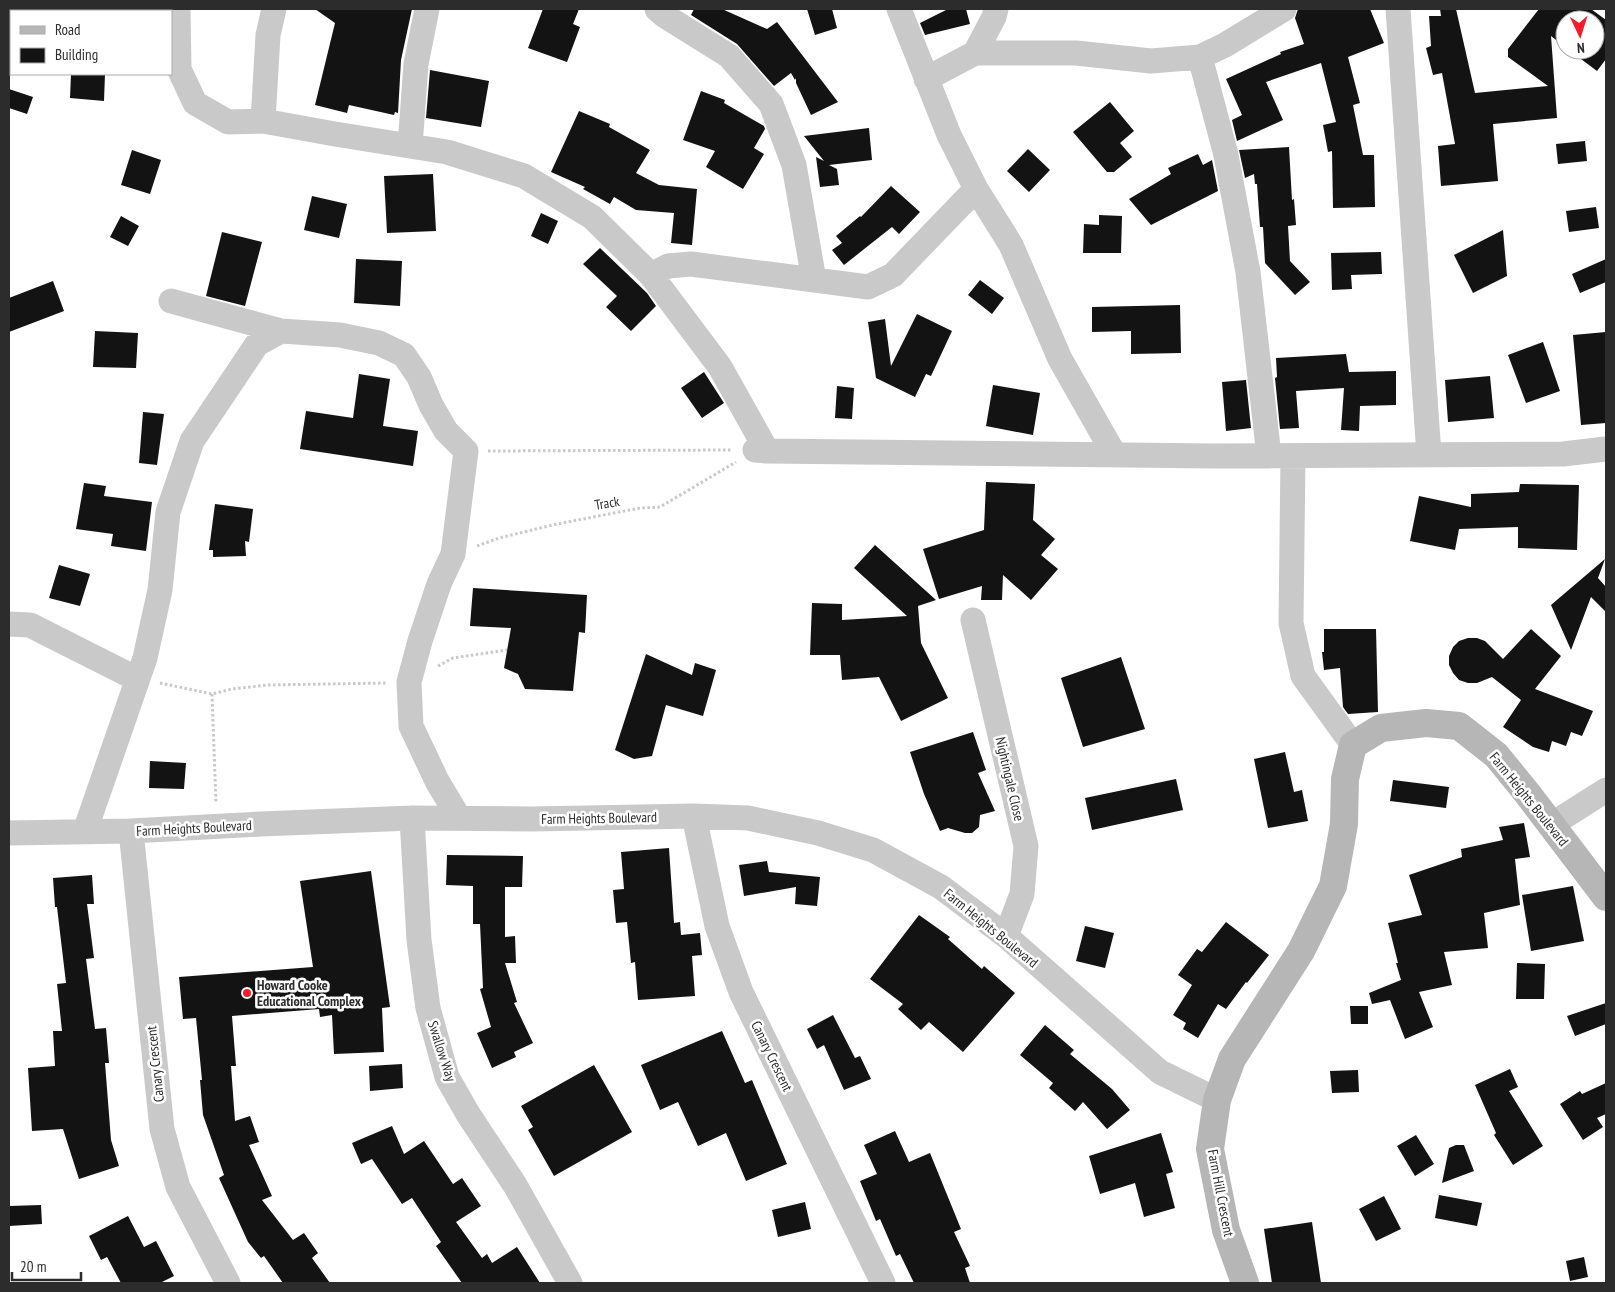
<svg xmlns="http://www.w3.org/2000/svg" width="1615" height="1292" font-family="'PT Sans Narrow',sans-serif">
<rect width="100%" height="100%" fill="#fff"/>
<path fill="#131313" d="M315,9h97l-11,51 -3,53 -3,-1 -1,3 -45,-10 -2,8 -32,-8 20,-82z
M543,9h36l-6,15 7,3 -13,35 -39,-14z
M694,9h28l45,20 10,-7 61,80 -27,13 -15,-32v-5l-1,2 -4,-7 -17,13 -37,-42 -46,-29z
M807,9h25l5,19 -22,7z
M948,9h18l4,15 -45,11 -5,-12z
M1298,9h72l14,34 -36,14 12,46 -7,2 10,50h11l1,52 -42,1 -1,-57 -4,1 -5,-27 13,-3 -15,-59 -55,19 17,38 -46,21 -5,-21 10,-5 -16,-36 55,-25 -1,-2 24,-8 -9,-26z
M1440,9h16l19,84 73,-7 -40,-29v-8l31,-40h52l15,11v39l-9,12 -28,-21h26v-30h-30v27l-14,-11 6,82 -64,6 5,57 -57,5 -3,-40 17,-2 -13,-71 -9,2 -7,-27 5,-2 -2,-30h12z
M430,70l59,11 -8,46 -55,-9z
M71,74h34l-1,27 -34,-3z
M9,89l24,8 -6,17 -18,-6z
M701,91l24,9 -1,3 40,23 1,3 -11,19 10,6 -21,35 -37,-22 9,-16 -32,-11z
M1110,102l24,29 -14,12 12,14 -18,15h-7l-34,-40z
M579,111l31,13 -1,3 41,23 -14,23 23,12 38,4 -5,56 -21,-2 3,-30 -38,-3 -22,-13 -4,7 -27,-15 2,-2 -34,-15z
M869,128l3,32 -43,5 8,4 2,16 -19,2 -4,-30 8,4 -20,-25z
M1585,141l2,20 -29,3 -2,-20z
M1289,147l3,53 2,-1 2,26 -8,1 2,35 20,21 -15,13 -30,-32 -2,-36h-3l-3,-43h-2l-1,-10 -9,4 -6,-28z
M1028,149l22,21 -21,22 -22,-21z
M132,150l29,10 -11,34 -29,-9z
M1198,154l5,11 9,-5 6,31 -67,34 -22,-26 42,-25 -3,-6z
M433,174l3,57 -49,2 -3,-57z
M891,186l29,26 -21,22 -7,-7 -48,38 -12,-15 10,-7 -6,-7 24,-20 1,1z
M312,196l35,8 -8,34 -35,-8z
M1596,207l3,21 -30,4 -3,-21z
M541,213l17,8 -10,23 -17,-8z
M1099,215l23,1 -1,37h-38l1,-29 15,1z
M121,216l18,10 -11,20 -18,-9z
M1503,230l4,46 -34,17 -19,-38z
M222,232l40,10 -17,64 -39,-10z
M600,248l47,45 9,13 -25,25 -25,-24 11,-11 -34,-32z
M1381,252l1,22 -31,1 1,14 -20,1 -1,-37z
M356,259l46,2 -2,45 -46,-3z
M1606,259v23l-26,11 -8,-19z
M980,280l24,18 -12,16 -24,-19z
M53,281l11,30 -55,21v-34z
M1180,305l1,48 -50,1v-23l-39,1v-25z
M917,314l35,17 -21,45 -5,-2 -11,23 -39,-19 -8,-56 17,-3 6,47z
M95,331l43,2 -2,35 -43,-1z
M1606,332v91l-25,2 -8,-90z
M1543,342l17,49 -34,12 -18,-48z
M1346,354l3,18 47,-1v34l-36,1 -1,25 -18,-1 3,-42 -48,3 3,37 -19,1 -5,-51 2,-1 -1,-19z
M704,372l20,31 -22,15 -21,-30z
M359,374l31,5 -7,47 35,5 -5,35 -113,-17 6,-38 47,7z
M1490,376l4,42 -46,4 -3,-42z
M1246,380l5,48 -25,3 -4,-49z
M993,385l47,8 -7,42 -47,-9z
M837,386l17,2 -2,31 -17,-1z
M143,412l21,2 -7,51 -18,-2z
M986,482l49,2 -2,36 22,19 -14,16 17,14 -27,31 -28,-25 -1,25h-21l1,-14 -43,13 -16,-50 61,-19z
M84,483l22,3 -2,10 48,6 -6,49 -35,-5 2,-12 -37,-5z
M1520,484l59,1 -2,65 -59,-2v-21l-59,2 -4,21 -45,-9 9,-45 52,11v-13l48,-2z
M215,504l38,5 -4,33 -4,-1 1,15 -33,1v-7h-4z
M875,545l61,55 -18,6 3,37 27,55 -47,23 -22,-44 -37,3 -2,-25h-30l2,-52 30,1v16l65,-4 -53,-48z
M1605,559l-7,19 8,9v25l-15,-15 -20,53 -20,-45z
M59,565l31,9 -10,32 -31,-8z
M473,588l114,7 -2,38 -6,-1 -6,59 -48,-2 -7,-15 -14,-6 7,-40 -41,-2z
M1324,629h52l2,83 -30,2 -5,-7 -3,-39 -16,2 -2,-18h2z
M1531,629l30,27 -26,33 58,22 -11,25 -11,-4 -5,14 -14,-5 -3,11 -16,-5 -30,-20 18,-27 -29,-23 -15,6h-9l-9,-3 -6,-7 -4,-8v-9l4,-9 6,-6 9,-3h9l8,3 18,18z
M646,654l46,21 3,-12 21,7 -13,46 -37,-11 -14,51 -18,3 -19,-9z
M1121,657l24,72 -62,18 -22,-69z
M973,732l13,38 -8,3 17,38 -15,4 -1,12 -7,6h-7l-17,-5 -8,3 -16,-37 -14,-42z
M1285,752l9,40 8,-2 6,31 -40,7 -14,-69z
M150,761l36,2 -2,26 -35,-1z
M1176,779l7,31 -91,20 -7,-32z
M1393,780l56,7 -3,21 -56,-7z
M1524,823l6,34 -15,2 5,46 -36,8 4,35 -44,4 8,33 -33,7 14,35 -28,12 -15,-39 -18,4 -3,-11 32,-13 -5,-17h2l-10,-40 34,-8 -13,-40 53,-18 -1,-8 42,-9 -4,-13z
M669,848l5,75 6,-1 1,13 19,-2 2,22 -10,1 3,40 -57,4 -3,-38 -4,1 -4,-41 -11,1 -3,-33 11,-1 -3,-37z
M447,855l76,1 -1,31h-17v50l10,-1 1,27h-11l12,39 -3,1 19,40 -19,9 2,5 -24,11 -15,-35 14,-6 -11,-38 3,-1 -3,-64h-7v-38l-27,-1z
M767,861l2,11 51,5 -3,29 -22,-2 1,-17 -52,9 -5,-31z
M371,871l19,136 -8,1 2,44 -50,2 -2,-39 -12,2 -1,-8 -87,7 4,50h-5l4,55 15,-5 9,26 -10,3 23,51 -10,4 31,40 11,-7 14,20 -6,5 18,25h-47l-19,-27 -3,2 -13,-16 -29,-64 5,-3 -21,-60 -3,-35h2l-6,-62 -13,1 -4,-42 134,-10 -13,-86z
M92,875l2,29h-7l7,54 -8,1 9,70 11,-1 3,35h-4l6,77 8,26 -40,13 -16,-50 -31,2 -4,-63 27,-2 -2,-35h9l-5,-47 9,-1 -9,-76h-2l-2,-29z
M1573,886l11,55 -53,10 -9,-56z
M919,915l31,22 -2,2 34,30 2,-3 31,27 -52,59 -34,-30 -8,8 -23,-21 5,-5 -33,-25z
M1226,922l43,33 -22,28 -1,-1 -20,27 -8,-5 -20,34 -15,-9 3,-6 -13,-8 19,-30 -14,-10 19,-26 5,3z
M1085,926l29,7 -9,35 -29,-7z
M1517,963l28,1 -1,35h-28z
M1606,1003v21l-31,12 -8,-20z
M1350,1006h18v18h-17z
M833,1015l22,43 5,-2 11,23 -27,11 -20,-45 -7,4 -10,-20z
M1045,1025l29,25 -4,4 42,35 18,21 -23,19 -24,-27 -8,9 -26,-23 4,-5 -33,-28z
M722,1031l23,52 7,-3 35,84 -41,17 -20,-48 -28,13 -20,-44 -18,8 -19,-45z
M402,1064l1,24 -33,3 -1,-25z
M594,1065l38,67 -78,44 -26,-46 5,-3 -12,-21z
M1510,1069l8,18 -9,4 34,55 -30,19 -19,-30 2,-2 -21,-48z
M1358,1070l1,22 -27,1 -2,-22z
M1606,1083v31l-9,4 6,9 -20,13 -23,-36 20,-13 2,3z
M392,1126l12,28 20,-13 29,43 9,-6 19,28 -25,16 26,36 5,-4 5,9 25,-16 23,36h-78l-26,-37 5,-4 -29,-44 -10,6 -30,-45 -11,5 -9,-21z
M895,1131l14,31 21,-9 31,76 -7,3 16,34 -5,2 5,15h-56l-14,-29 -4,2 -16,-37 -4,2 -16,-40 17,-7 -13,-29z
M1161,1133l12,39 -7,2 9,34 -31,9 -9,-34 -35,11 -11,-38z
M1416,1135l18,29 -19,12 -18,-30z
M1456,1145h8l10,26 -32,12 7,-35z
M1439,1195l43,8 -5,23 -42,-8z
M1384,1196l17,33 -25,12 -17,-32z
M805,1202l6,27 -33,8 -6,-27z
M41,1205l1,19 -33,2v-20z
M128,1216l16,31 12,-6 18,35 -14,7h-39l-14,-26 -6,3 -12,-24z
M1312,1222l9,61h-49l-8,-54z
M1584,1257l4,20 -18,4 -4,-20z"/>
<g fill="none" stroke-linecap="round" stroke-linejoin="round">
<path stroke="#c9c9c9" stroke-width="3" stroke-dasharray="2.5 2.5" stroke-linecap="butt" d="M488,451l244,-1
M477,546l22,-8 58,-14 83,-16 20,-1 76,-45
M438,666l15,-8 54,-8
M160,683l52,11 20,-5 36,-4 119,-2
M212,694l4,109"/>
<path stroke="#c9c9c9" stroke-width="25" d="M178,9l1,60 16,34 33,19 35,-1 72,13 112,18 77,24 68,41 59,58 69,92 47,84
M657,9l8,7 64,40 42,48 23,61 20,115
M899,9l50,126 27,54 35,56 49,114 54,95
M1398,9l31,446
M975,53l19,-36 2,-8
M1200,57l26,98 22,117 21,184
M926,79l49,-26h101l75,8 49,-4 25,-12 59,-36
M263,121l5,-86 6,-26
M410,146l6,-82 11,-55
M651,275l17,-9 23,-2 177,23 25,-12 83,-86
M171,301l110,30 59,4 39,8 25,12 15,22 12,28 15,26 20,20 -13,103 -14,30 -19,57 -11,41 2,44 26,55 22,37
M755,450l12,1 446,5 350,-2 43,-5
M1293,456l-2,167 12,53 50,69
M973,620l53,226 -4,48 -16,42
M9,624l21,1 107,54
M694,816l23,110 24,66 142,291
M412,818l7,122 9,68 19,69 21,37 47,71 55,98
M1551,825l55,-35
M85,831l60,-173 15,-68 8,-78 24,-71 65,-97 24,-13
M131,831l31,298 16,58 50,96
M9,833l122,-2 130,-7 151,-6 120,1 162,-3 54,2 70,15 55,17 68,37 65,49 154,136 57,28"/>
<path stroke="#b6b6b6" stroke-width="28" d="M1245,1283l-19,-53 -16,-81 7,-49 15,-41 69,-108 32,-65 11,-62 1,-45 8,-34 28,-17 45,-5 33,3 37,29 31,38 79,104"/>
</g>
<circle fill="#f61b29" stroke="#fff" stroke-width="2" cx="247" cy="993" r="5"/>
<g text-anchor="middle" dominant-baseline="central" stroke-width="5" stroke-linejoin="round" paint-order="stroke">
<g font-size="14" fill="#2c2c2c" stroke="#fff">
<text transform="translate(607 503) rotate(-10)">Track</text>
<text transform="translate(1010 779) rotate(77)">Nightingale Close</text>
<text transform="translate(1529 799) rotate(51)">Farm Heights Boulevard</text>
<text transform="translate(599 818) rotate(-1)">Farm Heights Boulevard</text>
<text transform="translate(194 828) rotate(-3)">Farm Heights Boulevard</text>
<text transform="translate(991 928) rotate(39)">Farm Heights Boulevard</text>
<text transform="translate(442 1051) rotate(72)">Swallow Way</text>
<text transform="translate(772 1056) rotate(64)">Canary Crescent</text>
<text transform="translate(155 1064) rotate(-96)">Canary Crescent</text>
<text transform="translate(1221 1193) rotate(79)">Farm Hill Crescent</text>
</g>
<g font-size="14" font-weight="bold" fill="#2c2c2c" stroke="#fff" text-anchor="start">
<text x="257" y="985">Howard Cooke<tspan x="257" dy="16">Educational Complex</tspan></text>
</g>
</g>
<rect width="1615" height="1292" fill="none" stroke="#2c2c2c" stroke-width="20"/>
<rect x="10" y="10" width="162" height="65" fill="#ffffff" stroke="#ababab"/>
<rect x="20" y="26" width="25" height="8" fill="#b6b6b6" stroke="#ababab"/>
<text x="55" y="35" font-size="15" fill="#2c2c2c">Road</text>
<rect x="20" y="48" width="25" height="15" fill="#131313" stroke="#ababab"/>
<text x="55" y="60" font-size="15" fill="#2c2c2c">Building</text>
<g transform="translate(1580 35) rotate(176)"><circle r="24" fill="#ffffff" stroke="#ababab"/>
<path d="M0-4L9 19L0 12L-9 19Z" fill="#f61b29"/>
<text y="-8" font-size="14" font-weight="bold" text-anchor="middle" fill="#2c2c2c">N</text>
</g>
<path d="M12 1272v8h69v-8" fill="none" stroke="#2c2c2c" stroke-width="2.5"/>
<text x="20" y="1272" font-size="15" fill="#2c2c2c" stroke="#ffffff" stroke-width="4" paint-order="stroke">20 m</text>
</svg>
